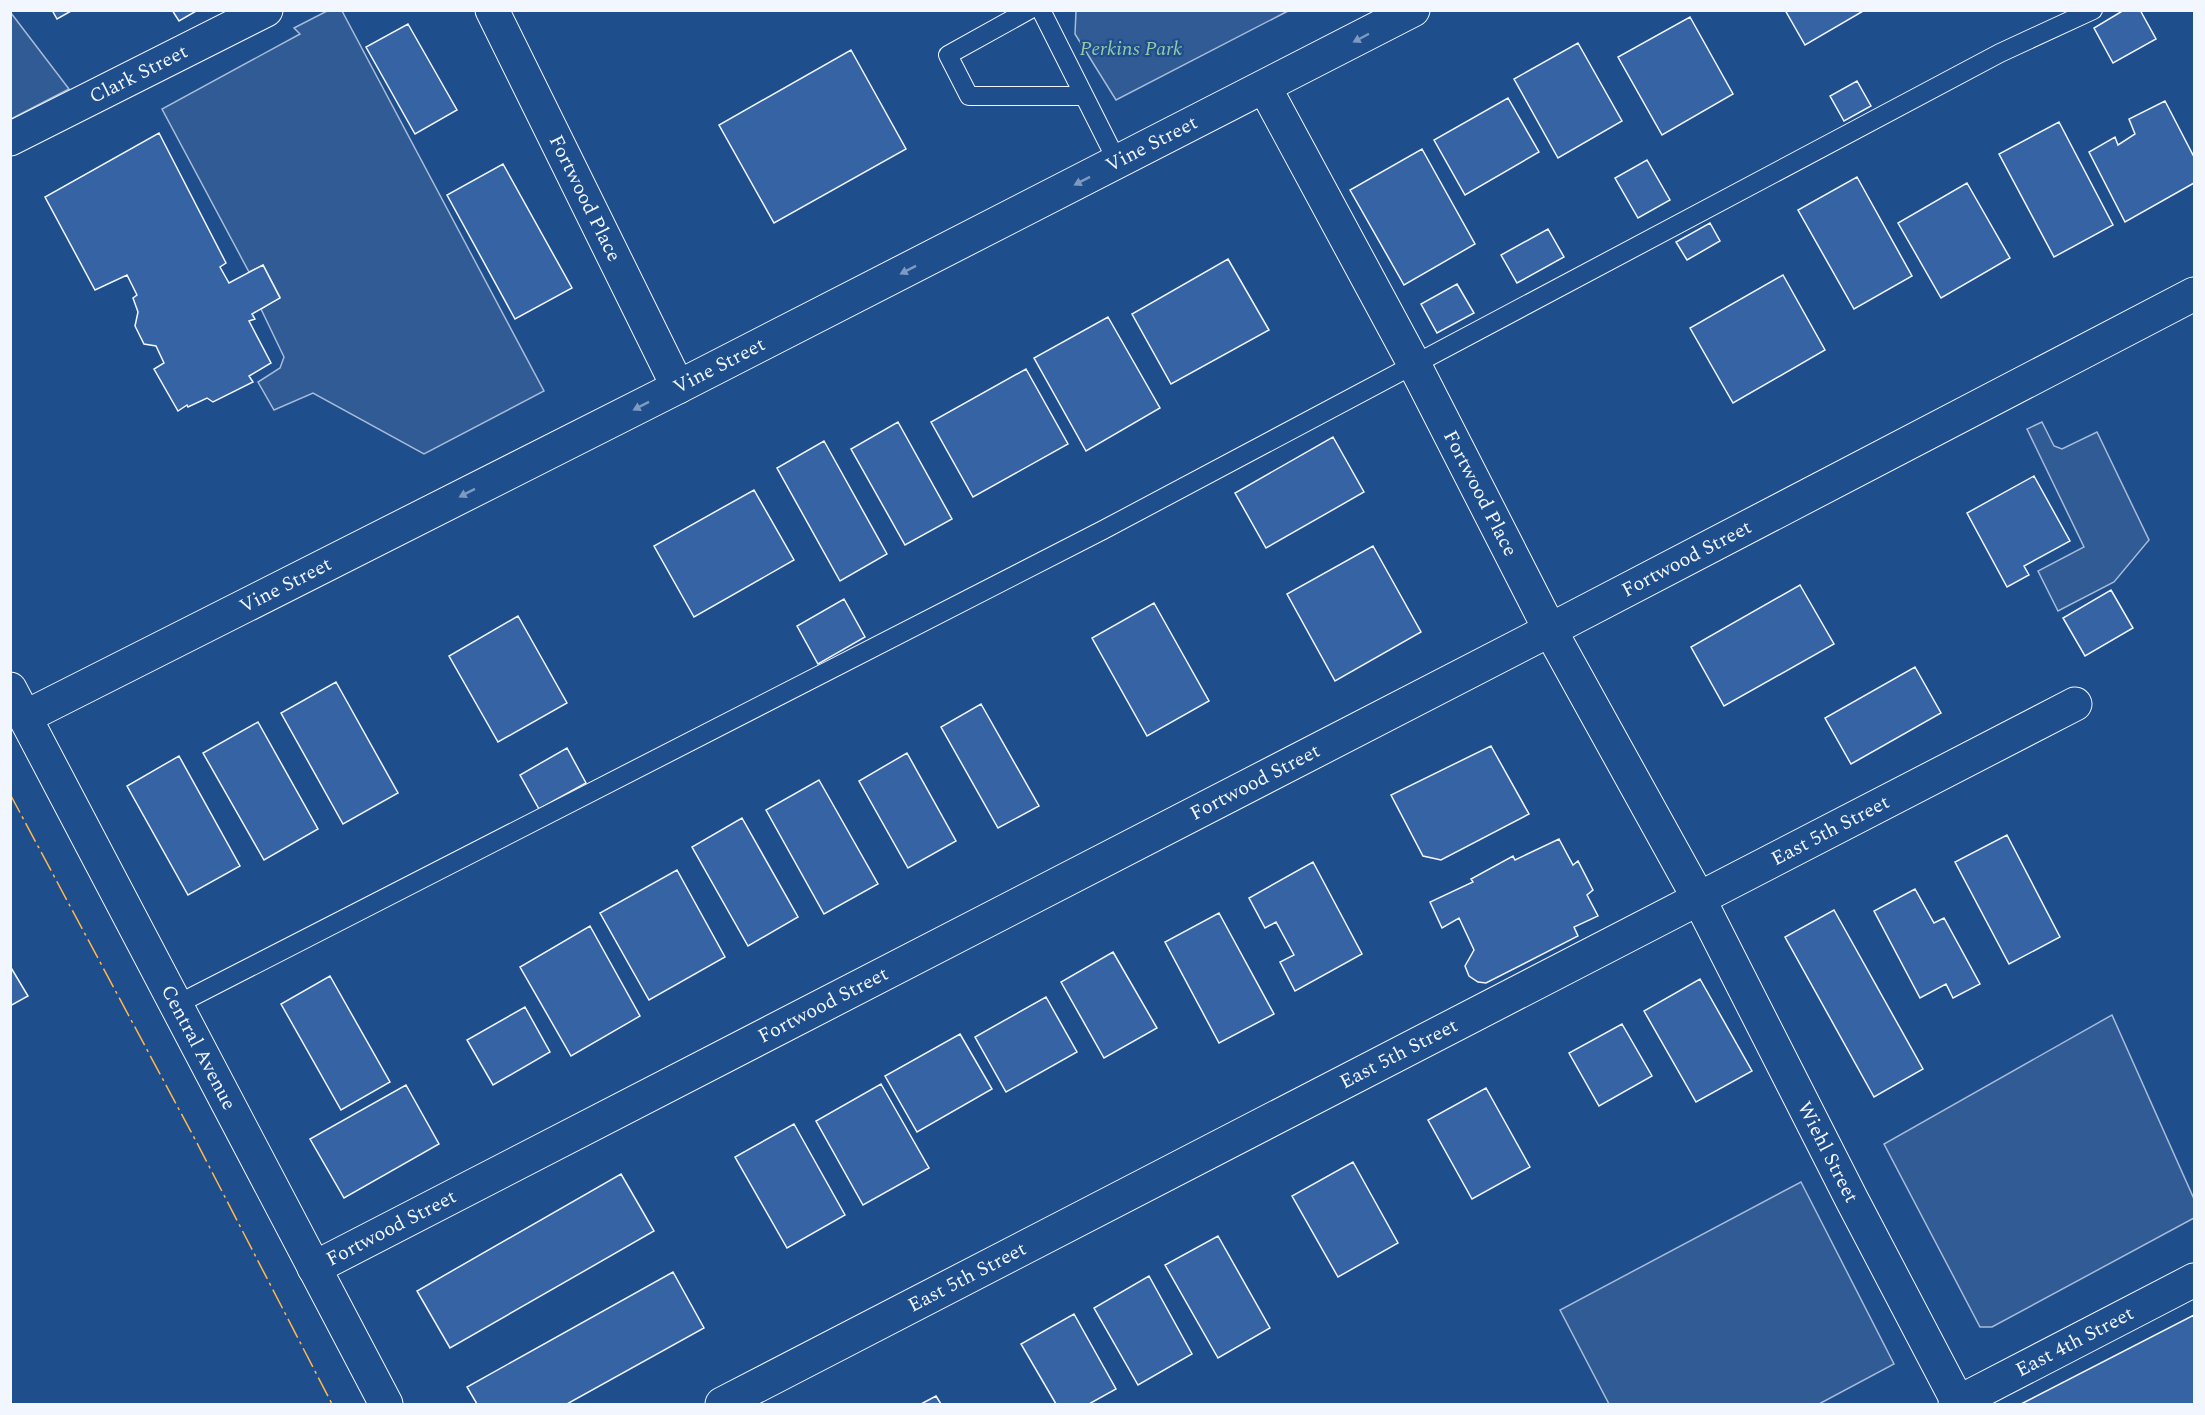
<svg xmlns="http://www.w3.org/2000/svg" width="2205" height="1415" font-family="Spectral,serif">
<rect width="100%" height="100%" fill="#1f4e8c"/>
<path fill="#305b95" stroke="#a8bbd7" stroke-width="1.5" d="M327,11h15l202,380 -120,63 -111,-61 -39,17 -16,-28 22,-14 4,-11 -23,-48 19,-12 -17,-32 -14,7 -87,-163 138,-75 -6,-6z
M1076,11v-1l212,1 -172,89 -41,-66z
M11,13l58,76 -58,30h-1z
M2042,422l12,24 8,3 35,-17 52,108 -35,42 -56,29 -20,-40 46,-24 -57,-118z
M2112,1015l82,184v19l-202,109h-12l-96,-183z
M1801,1182l93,182 -75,40h-210l-49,-94z"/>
<path fill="#3563a3" stroke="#f2f6ff" stroke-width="1.5" d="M52,10h21l-16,9z
M172,10h26l-19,11z
M1785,10h80l-60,35z
M2124,10h16l16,29 -43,24 -19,-35z
M1690,17l43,77 -71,41 -44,-78z
M408,24l49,86 -42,24 -49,-87z
M1578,43l44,78 -64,37 -44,-79z
M851,50l55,99 -132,74 -55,-98z
M1857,81l14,25 -27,15 -14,-25z
M1508,98l31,54 -74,43 -31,-55z
M2165,101l29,56v26l-69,39 -36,-70 26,-15 3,8 17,-11 -6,-15z
M2059,122l54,103 -59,32 -55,-103z
M159,133l67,130 -6,4 9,16 34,-18 17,33 -28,16 3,5 -6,2 22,42 -22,13 4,6 -40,20 -6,-4 -19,9 -1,-2 -9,6 -24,-42 10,-6 -8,-17 -12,-2 -9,-18 3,-14 -5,-14 4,-3 -10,-20 -32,15 -50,-93z
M1422,149l53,95 -71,41 -54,-95z
M1647,160l23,40 -32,18 -23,-40z
M503,164l69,124 -57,31 -68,-124z
M1857,177l55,99 -58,33 -56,-99z
M1967,183l43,75 -69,40 -43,-75z
M1710,223l10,18 -33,19 -11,-18z
M1548,229l16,28 -47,26 -16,-28z
M1228,259l41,71 -98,54 -39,-70z
M1783,275l42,75 -92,53 -43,-75z
M1457,284l17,29 -37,20 -16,-29z
M1108,317l52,91 -74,43 -52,-93z
M1026,369l42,75 -95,53 -42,-75z
M898,422l54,97 -47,26 -54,-96z
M1333,437l31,55 -98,56 -31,-55z
M824,441l63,113 -47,27 -63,-113z
M2034,476l36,65 -46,25 5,9 -22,12 -40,-74z
M754,490l40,70 -100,57 -40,-71z
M1373,546l48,86 -86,49 -48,-87z
M1800,585l34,59 -110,62 -33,-59z
M2111,590l22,38 -48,28 -22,-38z
M844,599l21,38 -47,27 -21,-38z
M1154,603l55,98 -62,35 -55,-98z
M518,616l49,87 -69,39 -49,-86z
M1915,667l26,46 -90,51 -26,-46z
M336,682l62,111 -55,31 -62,-111z
M981,704l58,102 -41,22 -57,-101z
M258,722l60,107 -54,31 -61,-107z
M1491,746l38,68 -88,46 -18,-4 -32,-61z
M567,748l19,35 -47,26 -19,-34z
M907,753l49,88 -48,27 -49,-87z
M179,756l61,110 -52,29 -61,-109z
M819,780l59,104 -54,30 -58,-104z
M742,818l56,99 -50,29 -56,-99z
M2007,835l53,102 -51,27 -54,-102z
M1559,839l14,26 5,-4 15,29 -6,5 11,21 -24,11 4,9 -92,47 -8,-1 -9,-6 -4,-10 9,-16 -15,-32 -17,10 -12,-26 43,-20 -2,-3 42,-23 2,4z
M1313,862l49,92 -67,37 -15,-29 14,-7 -18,-33 -11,6 -16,-30z
M677,870l48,87 -76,43 -49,-87z
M1915,889l19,34 10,-5 36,66 -27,14 -7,-14 -26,14 -46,-87z
M1834,910l89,159 -49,28 -89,-160z
M1219,913l55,101 -55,29 -54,-101z
M590,926l50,90 -69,40 -51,-89z
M1113,952l44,76 -53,30 -43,-76z
M10,966l18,30 -18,10z
M330,976l60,106 -49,28 -60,-106z
M1700,979l52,92 -56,31 -52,-91z
M1046,997l31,55 -71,40 -31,-55z
M525,1007l25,45 -57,33 -26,-45z
M1622,1024l30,52 -53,30 -30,-53z
M960,1034l32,55 -75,43 -32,-56z
M881,1084l48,84 -66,37 -47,-84z
M406,1085l33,59 -95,54 -34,-59z
M1486,1088l44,79 -58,32 -44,-79z
M794,1124l51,91 -58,33 -52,-91z
M1353,1162l45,81 -60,34 -46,-81z
M621,1174l33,57 -204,117 -33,-57z
M1218,1236l52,92 -52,30 -53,-93z
M673,1272l31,56 -137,76h-90l-10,-17z
M1149,1276l43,78 -54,31 -44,-77z
M1074,1314l42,75 -27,15h-33l-35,-60z
M2194,1315v89h-173z
M936,1396l5,8h-20z"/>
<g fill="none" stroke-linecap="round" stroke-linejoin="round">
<defs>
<path id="lane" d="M1029,10l-81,45 21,41h114
M1041,10l77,153
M176,1005l927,-475 897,-477 93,-43"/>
<g id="street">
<path id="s1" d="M492,10l186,377"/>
<path id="s2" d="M1265,88l149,276 136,266 149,269 153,301 107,204"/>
<path id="s3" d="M10,139l256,-129"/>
<path id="s4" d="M25,717l653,-330 735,-377"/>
<path id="s5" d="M314,1268l1236,-638 644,-336"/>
<path id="s6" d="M722,1404l1353,-700"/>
<path id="s7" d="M1955,1404l239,-124"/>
</g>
<g id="secondary">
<path id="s8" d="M10,689l376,715"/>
</g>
</defs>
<use href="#lane" stroke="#f2f6ff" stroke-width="20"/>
<use href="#street" stroke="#f2f6ff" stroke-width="35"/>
<use href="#secondary" stroke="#f2f6ff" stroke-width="35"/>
<use href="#lane" stroke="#1f4e8c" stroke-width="18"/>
<use href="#street" stroke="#1f4e8c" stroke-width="33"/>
<use href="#secondary" stroke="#1f4e8c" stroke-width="33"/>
<path stroke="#ffb74d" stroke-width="1.5" stroke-dasharray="21 4.5 3 4.5" stroke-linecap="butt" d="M10,794l187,349 135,261"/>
</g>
<defs><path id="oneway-solid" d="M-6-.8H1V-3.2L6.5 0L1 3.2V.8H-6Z" transform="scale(1.5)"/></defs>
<g fill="#7e9ac0">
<use href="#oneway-solid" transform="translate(1361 38) rotate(152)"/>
<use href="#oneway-solid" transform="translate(1082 181) rotate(153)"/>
<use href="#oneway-solid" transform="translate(908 270) rotate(153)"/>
<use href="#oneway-solid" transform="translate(641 406) rotate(153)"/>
<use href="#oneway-solid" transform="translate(467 493) rotate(153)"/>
</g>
<g text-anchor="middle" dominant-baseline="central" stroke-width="4.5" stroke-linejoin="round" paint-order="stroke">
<g font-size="20" font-style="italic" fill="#97c8a6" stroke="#1f4e8c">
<text x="1131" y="49">Perkins Park</text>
</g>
<g font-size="20" fill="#f2f6ff" stroke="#1f4e8c">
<text stroke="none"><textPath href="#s3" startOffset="144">Clark Street</textPath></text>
<text stroke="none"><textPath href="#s4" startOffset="1264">Vine Street</textPath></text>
<text stroke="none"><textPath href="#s1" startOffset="210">Fortwood Place</textPath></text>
<text stroke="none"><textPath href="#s4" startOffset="778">Vine Street</textPath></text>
<text stroke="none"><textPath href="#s2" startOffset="459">Fortwood Place</textPath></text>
<text stroke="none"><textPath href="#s5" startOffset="1545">Fortwood Street</textPath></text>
<text stroke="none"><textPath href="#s4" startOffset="292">Vine Street</textPath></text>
<text stroke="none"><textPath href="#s5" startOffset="1059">Fortwood Street</textPath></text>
<text stroke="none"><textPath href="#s6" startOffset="1248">East 5th Street</textPath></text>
<text stroke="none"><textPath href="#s5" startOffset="573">Fortwood Street</textPath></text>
<text stroke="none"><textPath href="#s8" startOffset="405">Central Avenue</textPath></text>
<text stroke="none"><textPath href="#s6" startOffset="762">East 5th Street</textPath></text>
<text stroke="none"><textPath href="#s2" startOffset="1204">Wiehl Street</textPath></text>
<text stroke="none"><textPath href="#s5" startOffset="87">Fortwood Street</textPath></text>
<text stroke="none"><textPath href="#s6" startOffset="276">East 5th Street</textPath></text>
<text stroke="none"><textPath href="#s7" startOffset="135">East 4th Street</textPath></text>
</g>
</g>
<rect width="2205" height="1415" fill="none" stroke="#f2f6ff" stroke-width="24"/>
</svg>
